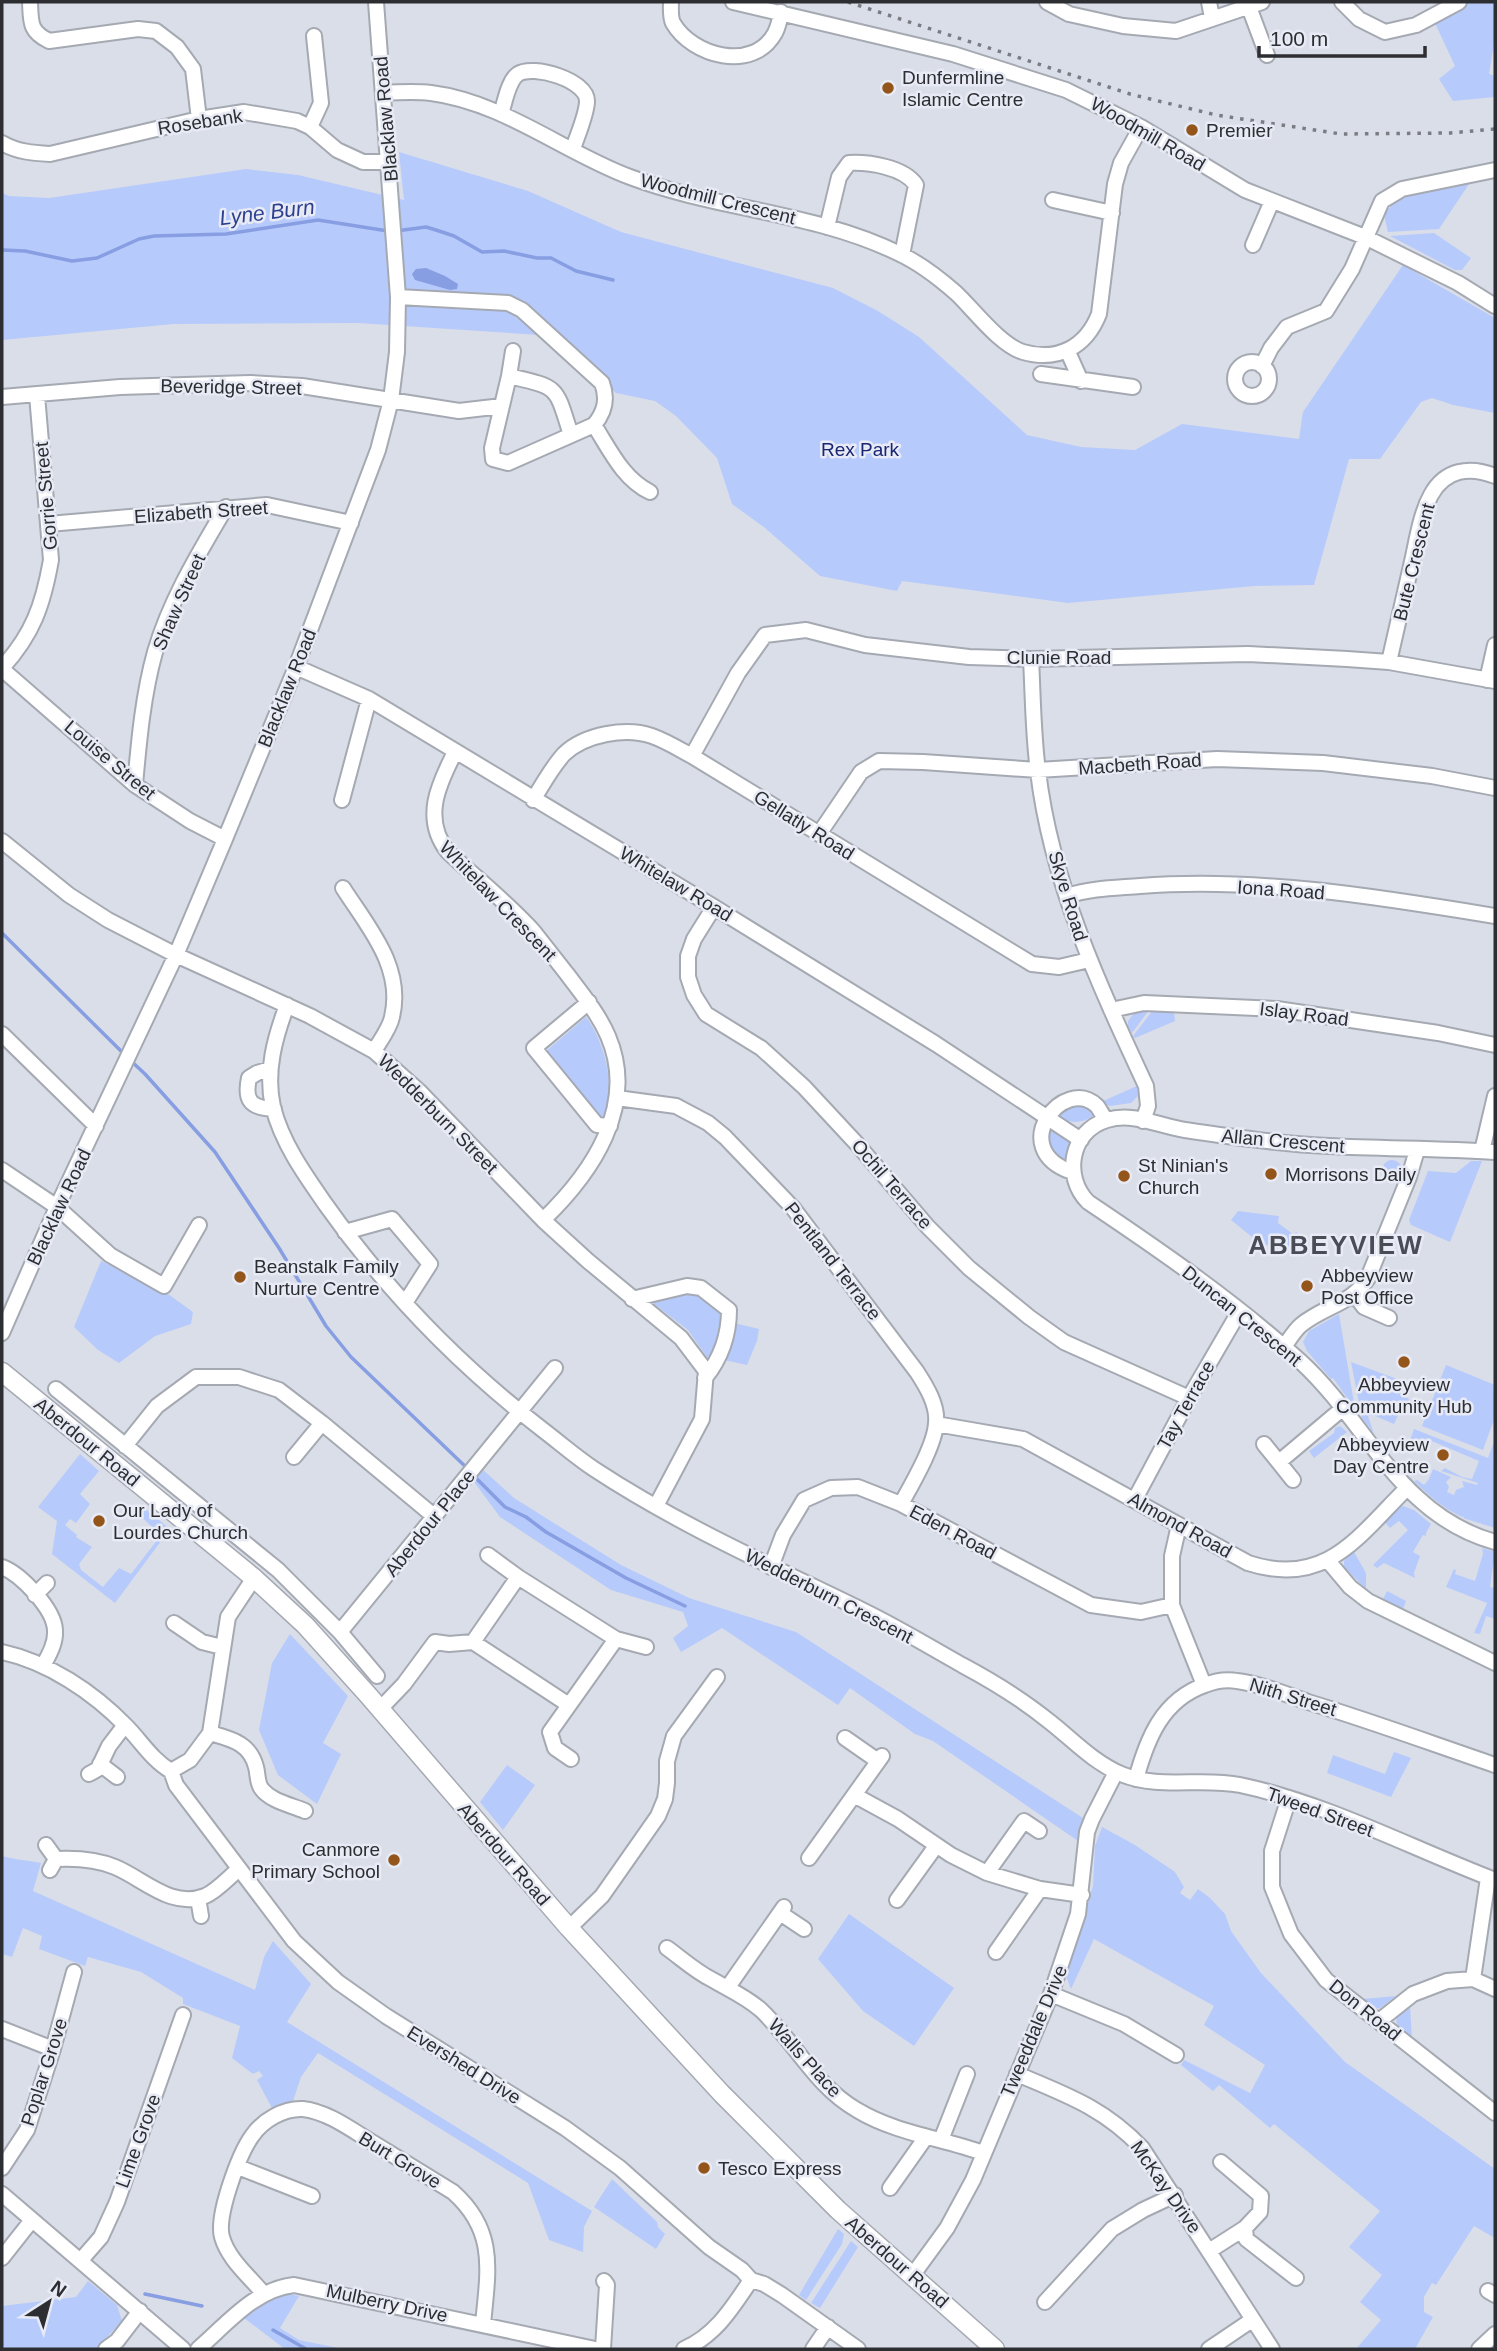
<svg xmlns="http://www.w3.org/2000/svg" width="1497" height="2351" font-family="Arial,sans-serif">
<rect width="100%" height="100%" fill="#dadee8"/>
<path fill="#b7cafc" d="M1470,2h25v36l-6,36 6,2v21l-42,4 -14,-22 16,-13 -21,-45z
M399,152l129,39 93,41 212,56 45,23 41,26 108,98 54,12 54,3 47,-26 117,15 4,-27 100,-147 92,53v95l-42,-8 -21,-7 -11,4 -41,57h-31l-35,126 -59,1 -187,17 -166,-22 -5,10 -77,-15 -55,-48 -33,-24 -15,-46 -41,-42 -21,-15 -39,-8 -61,-57 -197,-13 -184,1 -172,16v-147l7,3 40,2 197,-29 52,6 106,25z
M1471,181l-32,48 -51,3 -4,-17 11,-14 9,-6z
M1434,233l37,25 -9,12h-7l-65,-34z
M1149,1010l-17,23 -4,-7v-5l7,-9z
M1153,1010l21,1 1,10 -40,17 -2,-2z
M586,1017c18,23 32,74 17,101h-5l-53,-66z
M1137,1086l1,10 -7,7 -21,3 -9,-4z
M1079,1104l19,10c-16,9 -27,12 -42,0l9,-6z
M1048,1125l22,15 -6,25 -15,-19z
M1382 1170a10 10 0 1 1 20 0a10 10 0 1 1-20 0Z
M1471,1161h11l-32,81 -39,-17 -2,-5 19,-49 28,2z
M1238,1211l41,5 -1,7 15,11 4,-2 1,12 -23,11 -6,-10h-7l-31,-25z
M101,1261l67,33 25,18 -2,12 -36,12 -36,27 -21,-13 -24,-23z
M693,1290l27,19 2,5 -11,49 -23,-33 -38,-29z
M1339,1314l16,95 -22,-31 -2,1 -24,-28 -4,-9 6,-11z
M734,1323l25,6 -2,12 -10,24 -23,-5z
M1351,1362l54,20 -5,13 9,4 -2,7 10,5v2l-17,-2 -6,13 -21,-9 -5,1 6,18 -12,-16z
M1446,1365l49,20v32l-12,33 -61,-24z
M1340,1426l7,6 -33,26 -5,-7 25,-18 1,-5z
M1414,1429l74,29 7,-19v89l-32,-10 1,-2 -2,1c-19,-9 -33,-21 -48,-36l3,-1 7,5 5,-6 4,-10 18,8 -5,5 3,5 -2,5 7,3 2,-5 8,-3 -2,-6 15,4 1,-2 -37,-12 4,-3 17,9 10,2 7,-18 -52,-22 -5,12 -14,-5z
M80,1454l19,17 -19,23 10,10 -14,19 -6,-4 -5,6 12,10 -1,2 16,10 -13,17 2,6 22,17 16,-19 12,6 30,-39 -24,-22 5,-7 28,23 -55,74 -63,-49 5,-33 -19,-14z
M481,1468l33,30 107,67 68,33 107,34 290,188 -5,23 -148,-102 -18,-7 -65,-46 -12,17 -116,-77 -41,24 -8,-14 15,-12 -5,-14 -72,-22 -111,-73 -28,-38z
M1403,1506l11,4 17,14 -5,9v3l-3,-1 -10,17 7,4 -6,17 1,5 -31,-15 -7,5 -4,-3 35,-35 -9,-9 -9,7 -7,-8 15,-13z
M1482,1548l13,4 -5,35 5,1v31l-9,-3 -6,18 -6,-1 13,-30 -41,-16 8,-18 2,1 -1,4 20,7 8,-27z
M1353,1550l13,23v16l-22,-22v-6z
M1387,1591l19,10 -4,10 -20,-10z
M290,1634l58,62 -25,47 18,11 -24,50 -39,-29 -19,-45 13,-67z
M1394,1752l17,6 -20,39 -64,-24 6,-18 52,19z
M507,1765l28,20 -32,45 -23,-28z
M1102,1827l33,18 40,27 9,15 -4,6 10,7 8,-11 12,9 15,16 6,17 30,42 84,89 150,107v69l-21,-12 -38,59 -4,-2 -8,14v15l9,5 -18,32h-59l25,-29 -21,-18 22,-27 -33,-28 31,-36 -106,-87 -4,4 -51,-43 -6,6 -32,-26 3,-5 66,33 15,-28 -61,-40 10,-19 -120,-67 -23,50 -5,-13 27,-90 2,-40z
M2,1856c14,4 25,4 39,7l-8,28 222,99 9,-33 9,-16 38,43 -24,38 305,189 -8,16 -1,25 -34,-12 -21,-57 -210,-130 -17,24 -9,27 -19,6 -16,-30 6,-4 -4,-5 -6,3 -21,-16 8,-32 -57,-22v-6l-42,-26 -53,-15 -3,9 -46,-17 3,-13 -19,-8 -11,29 -10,-3z
M849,1914l105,74 -40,58 -51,-35 -45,-52z
M1396,1996l-16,12h-6l-11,-9z
M1410,2006l2,34c-9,-7 -18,-12 -15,-25z
M612,2179l45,43 1,5 7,7 -9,15 -62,-42z
M838,2229l6,5 -2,10 -36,56 -7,-5z
M851,2241l7,6 -38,61 -9,-5z
M88,2281l29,24 5,16 -26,28h-91l-3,-5v-38l74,-9z
M284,2293l15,3 -19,32 19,12 44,9h-58l-41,-31 23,-17z"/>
<path fill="#879ee2" d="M426,268l19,8 13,8 -1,5 -7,1 -35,-10 -3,-6 4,-5z"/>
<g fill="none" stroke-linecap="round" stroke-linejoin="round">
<path stroke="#879ee2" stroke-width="3.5" d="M396,231l30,-4 10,3 18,6 28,16 22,-1 33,7h14l25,13 37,9
M2,250l23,1 47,10 25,-3 42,-19 15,-3 72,-2 92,-14 70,11
M2,933l123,122
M130,1060l15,14 70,78 64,96 47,78 25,31 118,113
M474,1476l31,31 21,10 20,15 80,46 59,28
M145,2294l57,12
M273,2330l33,19"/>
<defs>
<path id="minor" d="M30,2c1,20 -1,29 19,39l89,-12 18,2 21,16 16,22 6,50
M671,2c0,7 -1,15 2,21 19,33 80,50 102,10 3,-6 5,-14 6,-21
M733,2l220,52 113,36 75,37 104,63 120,47 93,46 37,23
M1047,2l22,12 54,12 53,5 86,-29
M1209,2l3,16
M1342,2l17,17 26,13 31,-7 43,-23
M1249,7l18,48
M383,93c16,-1 32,-2 48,0 72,9 134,60 199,84 88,33 185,35 270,77 19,9 40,25 56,39 18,17 44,52 67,59 35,10 63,-5 76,-38l16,-130 6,-21 20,-36
M501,114c4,-12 7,-33 17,-40 15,-10 69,6 69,27 0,13 -10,35 -14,48
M310,127l11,-24 -7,-67
M2,143c16,9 31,10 48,11l149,-35 45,-7 53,9 13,6 27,23 26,12h27
M1053,200l59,13
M827,227l12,-50 10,-14c20,-1 55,4 67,22l-14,70
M1253,245l19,-44
M398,297l110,6 14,7 80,73c6,16 3,29 -8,42l-86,38 -15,-4 -1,-11 17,-72 4,-25
M1068,352l13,29
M1235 379a17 17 0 1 1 34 0a17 17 0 1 1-34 0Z
M1262,366l9,-18 16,-21 39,-16 26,-42 30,-68 20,-12 93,-19
M1041,374l92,13
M509,376c51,12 46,9 62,59
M2,397l118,-10 130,-4 52,3 157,25 43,-5
M594,425c16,25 29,54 56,67
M49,524l218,-19 84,18
M1031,659c2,37 2,75 7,112 13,111 61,214 108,315l2,20 -5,15
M1389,662c8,-35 16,-70 24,-105 4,-19 8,-44 18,-62 14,-26 39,-29 64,-19
M296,667l73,32 345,208 222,137 145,96
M2,668c31,-34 41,-63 49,-108l-14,-165
M2,669l133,116 55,36 35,18
M1487,680l8,-35
M455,752c-17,33 -33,67 -7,100 28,26 60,51 86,80 11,14 22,28 33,42 15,20 31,39 41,62 30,70 -16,137 -65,184
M692,756l46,-83 27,-38 41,-5 59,15 104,12 62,2 217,-5 99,5 42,3 106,19
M135,785c4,-45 8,-90 20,-133 15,-52 44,-99 71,-145
M342,800l27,-101
M533,800c10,-16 19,-33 31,-46 21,-20 62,-27 88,-18 14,5 27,13 40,20l340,208 27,3 30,-7
M819,834l42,-62 18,-11 44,1 115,8 179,-11 106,4 109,13 63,12
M2,841l67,54 39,25 68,35 134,61 64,35 46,41 123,128 45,41 93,77 25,33 -4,48 -46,87
M343,888c25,39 61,79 49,129 -2,11 -12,24 -18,34
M1067,896c24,-8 49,-8 73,-10 119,-9 239,11 355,30
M714,907l-20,32 -6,17v21l6,18 12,19 55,34 43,39 53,57 71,83 41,41 60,49 35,25 125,56
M589,1002l-55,46 63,77 13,1
M287,1005c-12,32 -22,67 -14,102 9,36 32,68 53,98 60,85 134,161 217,225 17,13 33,27 51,39 85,56 178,97 270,142 33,16 66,36 98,54 30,16 61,35 88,57 23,18 43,40 71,52 39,16 79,3 119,11 89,19 171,63 255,95
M1111,1010l33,-7 133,6 161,24 57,12
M2,1034l94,92
M270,1069l-13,4 -8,5c-5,23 2,30 25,31
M617,1098l59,8 32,17 17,14 68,71 124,164c9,14 21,33 19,51 -1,22 -24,61 -35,81
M1482,1151l13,-55
M1495,1152c-55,-4 -111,-3 -166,-6 -48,-2 -96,-9 -144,-16 -26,-4 -52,-18 -78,-10 -37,11 -44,57 -19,82 73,49 147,100 212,159 68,62 98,154 195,181
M2,1170l55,37 53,48 54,31 35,-61
M1072,1172c-67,-23 -8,-98 25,-66 3,4 6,10 9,14
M345,1232l47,-13 38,45 -25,39
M1355,1295l9,12 25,11
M632,1299l55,-13 14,2 28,22c0,25 -8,48 -24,68
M2,1333l55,-126 119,-252 49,-116 71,-172 82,-217 13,-50 6,-48 1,-55 -22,-295
M1284,1347c5,-7 10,-16 17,-22 23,-19 51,-21 67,-47l41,-101 8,-27
M56,1389l222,181 62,62 37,44
M936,1424l87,15 225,124c77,25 109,-25 158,-74
M1264,1444l29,36
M125,1446l32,-40 39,-29h43l40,13 43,33 113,94
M294,1457l28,-34
M1279,1462l63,-53
M1135,1499l54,-101 50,-86
M1179,1525l-7,31v49l32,80
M488,1555l30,22 98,62
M1329,1562l21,25 18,14 127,62
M2,1567c19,7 52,42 53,63 1,13 -6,25 -12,36
M771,1567l12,-32 21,-35 27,-12 27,-1 43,17 190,101 50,7 31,-7
M35,1595l12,-12
M174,1623l28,19 20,5
M340,1632l215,-264
M473,1642l45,-65
M2,1652c46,10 91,40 124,74 15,15 26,34 45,45l5,14 118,156 44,41 48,34 179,112 55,40 89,79 33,23 9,10 13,4 18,11 76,54
M380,1709l24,-25 31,-42 14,2 24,-2 96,63
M210,1733c21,6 40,10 46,34 2,7 1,15 5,21 9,13 30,17 44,23
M845,1738l33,23
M571,1759l-16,-11 -5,-16 66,-93 30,8
M100,1764l17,13
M171,1771l19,-11 20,-27 18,-116 26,-39
M89,1774l9,-5 11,-23 16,-21
M1136,1779c11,-40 26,-79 69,-94 10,-4 21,-6 32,-4 24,3 48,13 71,21 63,19 125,42 187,63
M854,1795l44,24 53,36 36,18 53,16 42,6
M1289,1798l-17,53v36l19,47 35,46 169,133
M46,1845l10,14
M809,1858l73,-102
M50,1870l6,-11c20,-1 40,0 59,8 29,12 56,42 90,29 12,-5 24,-19 34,-27
M987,1873l37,-52 15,10
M198,1898l3,18
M897,1900l39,-54
M780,1913l24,16
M569,1928l33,-32 56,-80 7,-17 2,-16v-22l7,-25 43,-59
M667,1948c14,10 28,23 44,31 17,10 34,17 50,31 34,32 54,76 96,100 38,23 84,28 126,43
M996,1952l44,-63
M1473,1979l15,-101
M728,1987l56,-80
M1051,1994l73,30 52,31
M1379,2021l34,-27 34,-13 26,-2 22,10
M2,2029l51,20
M1017,2074c50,21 87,34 125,74l130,201
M941,2140l26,-66
M1221,2162l40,34 -1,16 -15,16 1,11 50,39
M238,2167l74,29
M2,2168l25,-38 26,-81 21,-77
M890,2188l36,-51
M2,2194l181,155
M1209,2251l36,-23
M2,2258l30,-38
M81,2260l20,-23 16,-35 66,-187
M912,2276l35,-48 26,-48 78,-186 27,-80 9,-82 5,-13 24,-47
M1488,2291l7,4
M263,2293c-14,-17 -35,-34 -41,-56 -6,-21 17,-83 30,-101 11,-16 32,-28 51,-27 26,3 50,22 72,35 26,16 52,32 78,48 44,39 35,79 30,132
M1045,2302l67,-73 31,-19 32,-15
M106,2349l11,-8 23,-30
M198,2349c29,-25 57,-60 96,-64l301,64
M603,2349l4,-64 -3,-4
M684,2349c32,-14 48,-41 67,-69
M813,2349l15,-22
M1209,2349l43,-29
M1479,2349l16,-15"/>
<path id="major" d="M2,1372l252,206 51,47 63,70 201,233 153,166 116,116 157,139"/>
</defs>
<use href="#minor" stroke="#a5a9b2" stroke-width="18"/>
<use href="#major" stroke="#a5a9b2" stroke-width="21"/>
<use href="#minor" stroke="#fff" stroke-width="14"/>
<use href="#major" stroke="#fff" stroke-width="18"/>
<path stroke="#797c82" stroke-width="3.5" stroke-dasharray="3.5 7" stroke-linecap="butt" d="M848,2l282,92 86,21 125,19 109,-1 45,-4"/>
</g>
<g fill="#93551a" stroke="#e8ebf5" stroke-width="2.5">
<circle cx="888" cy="88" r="7"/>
<circle cx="1192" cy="130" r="7"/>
<circle cx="1271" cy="1174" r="7"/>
<circle cx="1124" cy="1176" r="7"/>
<circle cx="240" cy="1277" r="7"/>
<circle cx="1307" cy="1286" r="7"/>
<circle cx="1404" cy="1362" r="7"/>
<circle cx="1443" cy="1455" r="7"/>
<circle cx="99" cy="1521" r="7"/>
<circle cx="394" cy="1860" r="7"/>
<circle cx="704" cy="2168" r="7"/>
</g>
<g text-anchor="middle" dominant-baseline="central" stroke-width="5" stroke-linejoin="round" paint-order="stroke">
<g font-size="19" fill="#2c2e32" stroke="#e8ebf5" text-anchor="start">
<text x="902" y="77">Dunfermline<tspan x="902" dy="22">Islamic Centre</tspan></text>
<text x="1206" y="130">Premier</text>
<text x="1138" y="1165">St Ninian's<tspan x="1138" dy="22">Church</tspan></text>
<text x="1285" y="1174">Morrisons Daily</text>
<text x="254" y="1266">Beanstalk Family<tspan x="254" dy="22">Nurture Centre</tspan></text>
<text x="1321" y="1275">Abbeyview<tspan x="1321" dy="22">Post Office</tspan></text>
<text x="1404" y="1384" text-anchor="middle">Abbeyview<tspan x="1404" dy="22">Community Hub</tspan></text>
<text x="1429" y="1444" text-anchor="end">Abbeyview<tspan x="1429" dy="22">Day Centre</tspan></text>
<text x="113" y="1510">Our Lady of<tspan x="113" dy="22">Lourdes Church</tspan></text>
<text x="380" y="1849" text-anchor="end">Canmore<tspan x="380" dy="22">Primary School</tspan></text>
<text x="718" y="2168">Tesco Express</text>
</g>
<g font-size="19" fill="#2c2e32" stroke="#e8ebf5">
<text transform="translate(386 119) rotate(-95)">Blacklaw Road</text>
<text transform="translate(200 122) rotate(-9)">Rosebank</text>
<text transform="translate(1148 134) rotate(30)">Woodmill Road</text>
<text transform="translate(718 199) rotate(14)">Woodmill Crescent</text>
<text transform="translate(231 387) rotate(1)">Beveridge Street</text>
<text transform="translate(46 496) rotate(-95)">Gorrie Street</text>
<text transform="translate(201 512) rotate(-4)">Elizabeth Street</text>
<text transform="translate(1414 562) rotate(-76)">Bute Crescent</text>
<text transform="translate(179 602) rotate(-66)">Shaw Street</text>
<text x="1059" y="657">Clunie Road</text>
<text transform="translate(287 688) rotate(-68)">Blacklaw Road</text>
<text transform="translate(110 760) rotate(40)">Louise Street</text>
<text transform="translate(1140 764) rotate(-4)">Macbeth Road</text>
<text transform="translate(804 825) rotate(32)">Gellatly Road</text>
<text transform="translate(676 884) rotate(31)">Whitelaw Road</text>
<text transform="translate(1281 890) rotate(4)">Iona Road</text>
<text transform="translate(1068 896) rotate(73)">Skye Road</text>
<text transform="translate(498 901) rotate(46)">Whitelaw Crescent</text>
<text transform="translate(1304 1014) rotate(7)">Islay Road</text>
<text transform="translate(438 1114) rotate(45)">Wedderburn Street</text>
<text transform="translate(1283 1141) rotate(5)">Allan Crescent</text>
<text transform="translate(892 1184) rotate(49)">Ochil Terrace</text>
<text transform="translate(59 1207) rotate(-65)">Blacklaw Road</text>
<text transform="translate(833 1261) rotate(52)">Pentland Terrace</text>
<text transform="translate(1242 1316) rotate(39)">Duncan Crescent</text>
<text transform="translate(1186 1405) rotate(-61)">Tay Terrace</text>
<text transform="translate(87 1442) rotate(39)">Aberdour Road</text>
<text transform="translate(430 1523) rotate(-51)">Aberdour Place</text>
<text transform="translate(1180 1525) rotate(29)">Almond Road</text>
<text transform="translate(953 1532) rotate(28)">Eden Road</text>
<text transform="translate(829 1596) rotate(27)">Wedderburn Crescent</text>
<text transform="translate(1293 1697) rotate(17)">Nith Street</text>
<text transform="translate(1320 1812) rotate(20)">Tweed Street</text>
<text transform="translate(504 1854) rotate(49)">Aberdour Road</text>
<text transform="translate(1365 2010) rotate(39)">Don Road</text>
<text transform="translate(1034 2031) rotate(-67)">Tweeddale Drive</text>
<text transform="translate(805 2058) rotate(48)">Walls Place</text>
<text transform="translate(464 2065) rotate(32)">Evershed Drive</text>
<text transform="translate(44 2072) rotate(-72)">Poplar Grove</text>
<text transform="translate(138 2141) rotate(-70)">Lime Grove</text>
<text transform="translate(400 2160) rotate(31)">Burt Grove</text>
<text transform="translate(1166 2187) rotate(55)">McKay Drive</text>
<text transform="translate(897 2262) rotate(41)">Aberdour Road</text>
<text transform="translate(387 2303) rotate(12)">Mulberry Drive</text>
</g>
<g font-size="19" fill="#182573" stroke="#e8ebf5">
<text x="860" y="449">Rex Park</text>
</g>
<g font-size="21" font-style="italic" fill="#2d408f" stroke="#e8ebf5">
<text transform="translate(267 212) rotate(-7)">Lyne Burn</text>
</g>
<g font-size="26" font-weight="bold" letter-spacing="2" fill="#4a4d55" stroke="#e8ebf5">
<text x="1336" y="1245">ABBEYVIEW</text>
</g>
</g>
<rect width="1497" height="2351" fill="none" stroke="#2c2e32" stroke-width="7"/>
<g transform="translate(49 2302) rotate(36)" stroke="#e8ebf5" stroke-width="5" paint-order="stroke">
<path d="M0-5L12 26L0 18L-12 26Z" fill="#2c2e32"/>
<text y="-10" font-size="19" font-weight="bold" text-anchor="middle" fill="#2c2e32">N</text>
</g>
<path d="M1259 46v10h166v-10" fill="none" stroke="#2c2e32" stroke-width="3.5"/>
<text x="1270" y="46" font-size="21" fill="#2c2e32" stroke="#e8ebf5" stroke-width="5" paint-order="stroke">100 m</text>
</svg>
